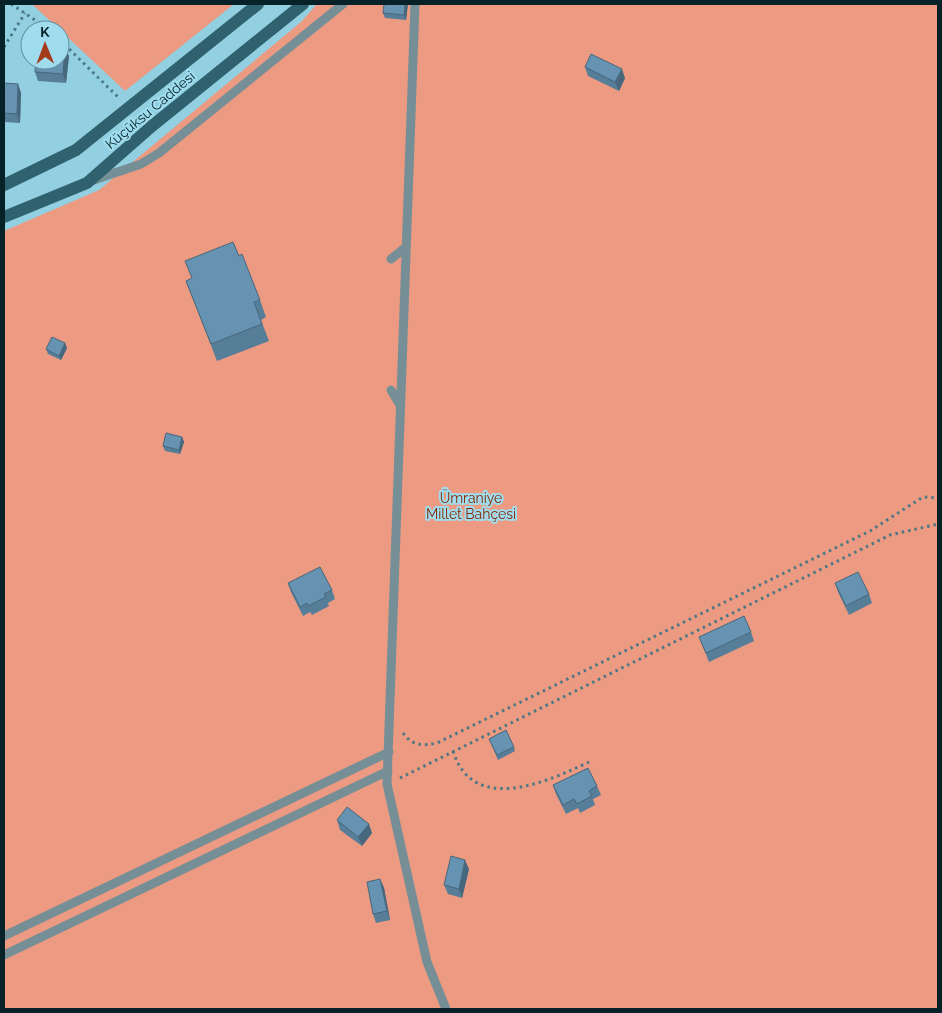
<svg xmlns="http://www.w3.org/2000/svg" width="942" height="1013" font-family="Raleway,sans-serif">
<rect width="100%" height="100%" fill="#92d0e1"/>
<path fill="#ed9a82" d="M32,4h202l-109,87z
M317,4h621v1005h-934v-778l95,-41 202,-168z"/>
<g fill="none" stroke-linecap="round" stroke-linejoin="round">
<path stroke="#4c7884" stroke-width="3" stroke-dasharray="2.5 4" stroke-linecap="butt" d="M11,4l39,26
M60,40l58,57
M4,47l21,-34
M403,733c9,13 20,13 34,10l433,-212 53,-34 15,1
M453,751c20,65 96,30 136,11
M400,778l490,-243 48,-11"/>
<path stroke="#768f96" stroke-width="9" d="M415,4l-28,780 40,178 19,47
M94,180l47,-16 18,-11 184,-149
M391,259l15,-12
M391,390l9,15
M4,936l385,-184
M4,955l384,-184"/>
<path stroke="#2f616e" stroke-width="12" d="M4,185l72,-35 182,-146
M4,217l83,-34 65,-57 151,-122"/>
</g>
<path fill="#577e98" d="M408,4l-2,16 -21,-2 -2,-5z
M69,56l-3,27 -28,-2 -3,-9z
M585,67l40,11 -6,13 -31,-15z
M4,83l14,1 3,9 -1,30 -16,-1z
M239,256l21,44 6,17 -5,3 8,21 -52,20 -31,-80z
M65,343l2,5 -6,12 -13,-6 -2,-5z
M182,437l2,5 -4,12 -15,-3 -2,-5z
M288,583l44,7 3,9 -7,4 1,3 -17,9 -2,-3 -7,4 -12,-24z
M835,583l34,11 3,9 -23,12 -11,-23z
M751,632l3,9 -45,21 -10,-25z
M489,739l25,8 1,4 -17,9z
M553,785l44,1 4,9 -8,4 2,6 -15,8 -2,-5 -12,6 -10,-20z
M337,820l35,13 -10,13 -22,-16z
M469,869l-7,29 -14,-4 -4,-9z
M380,879l4,9 6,32 -14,3 -3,-9z"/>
<path fill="#47677c" d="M405,4h3l-2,16 -2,-5z
M65,47l4,9 -3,27 -3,-9z
M622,69l3,9 -6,13 -4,-9z
M18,84l3,9 -1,30 -3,-9z
M65,343l2,5 -6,12 -2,-4z
M182,437l2,5 -4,12 -1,-4z
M369,824l3,9 -10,13 -4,-9z
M465,860l4,9 -7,29 -3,-9z
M380,879l4,9 6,32 -3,-9z"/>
<path fill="#6593b1" stroke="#47677c" d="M384,4h21l-1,11 -21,-2z
M60,47h5l-2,27 -28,-2 1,-12h24z
M591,54l31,15 -7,13 -30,-15z
M4,83l14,1 -1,30 -13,-1z
M233,242l6,14 3,-2 18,46 -6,2 8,22 -51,20 -25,-63 6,-3 -7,-17z
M52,337l13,6 -6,13 -13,-7z
M166,433l16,4 -3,13 -16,-4z
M320,567l12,23 -8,4 2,3 -18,9 -1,-3 -7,4 -12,-24z
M858,572l11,22 -23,12 -11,-23z
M744,616l7,16 -45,21 -7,-16z
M506,730l8,17 -17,8 -8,-16z
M588,768l9,18 -8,5 3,5 -15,8 -3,-5 -11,6 -10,-20z
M347,807l22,17 -11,13 -21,-17z
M451,856l14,4 -6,29 -15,-4z
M380,879l7,32 -14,3 -6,-32z"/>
<g text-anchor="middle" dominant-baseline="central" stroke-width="4" stroke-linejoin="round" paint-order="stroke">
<g font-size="14" fill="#072128" stroke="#9fddee">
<text transform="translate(150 110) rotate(-40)">Küçüksu Caddesi</text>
</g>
<g font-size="14" fill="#872602" stroke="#9fddee">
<text x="471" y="498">Ümraniye<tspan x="471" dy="16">Millet Bahçesi</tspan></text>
</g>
</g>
<rect width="942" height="1013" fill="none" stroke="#072128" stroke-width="10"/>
<g transform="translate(45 45) rotate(359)"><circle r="24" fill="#9fddee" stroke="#62929f"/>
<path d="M0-4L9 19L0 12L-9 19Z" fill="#a33b1b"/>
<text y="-8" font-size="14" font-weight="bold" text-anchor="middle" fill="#072128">K</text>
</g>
</svg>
